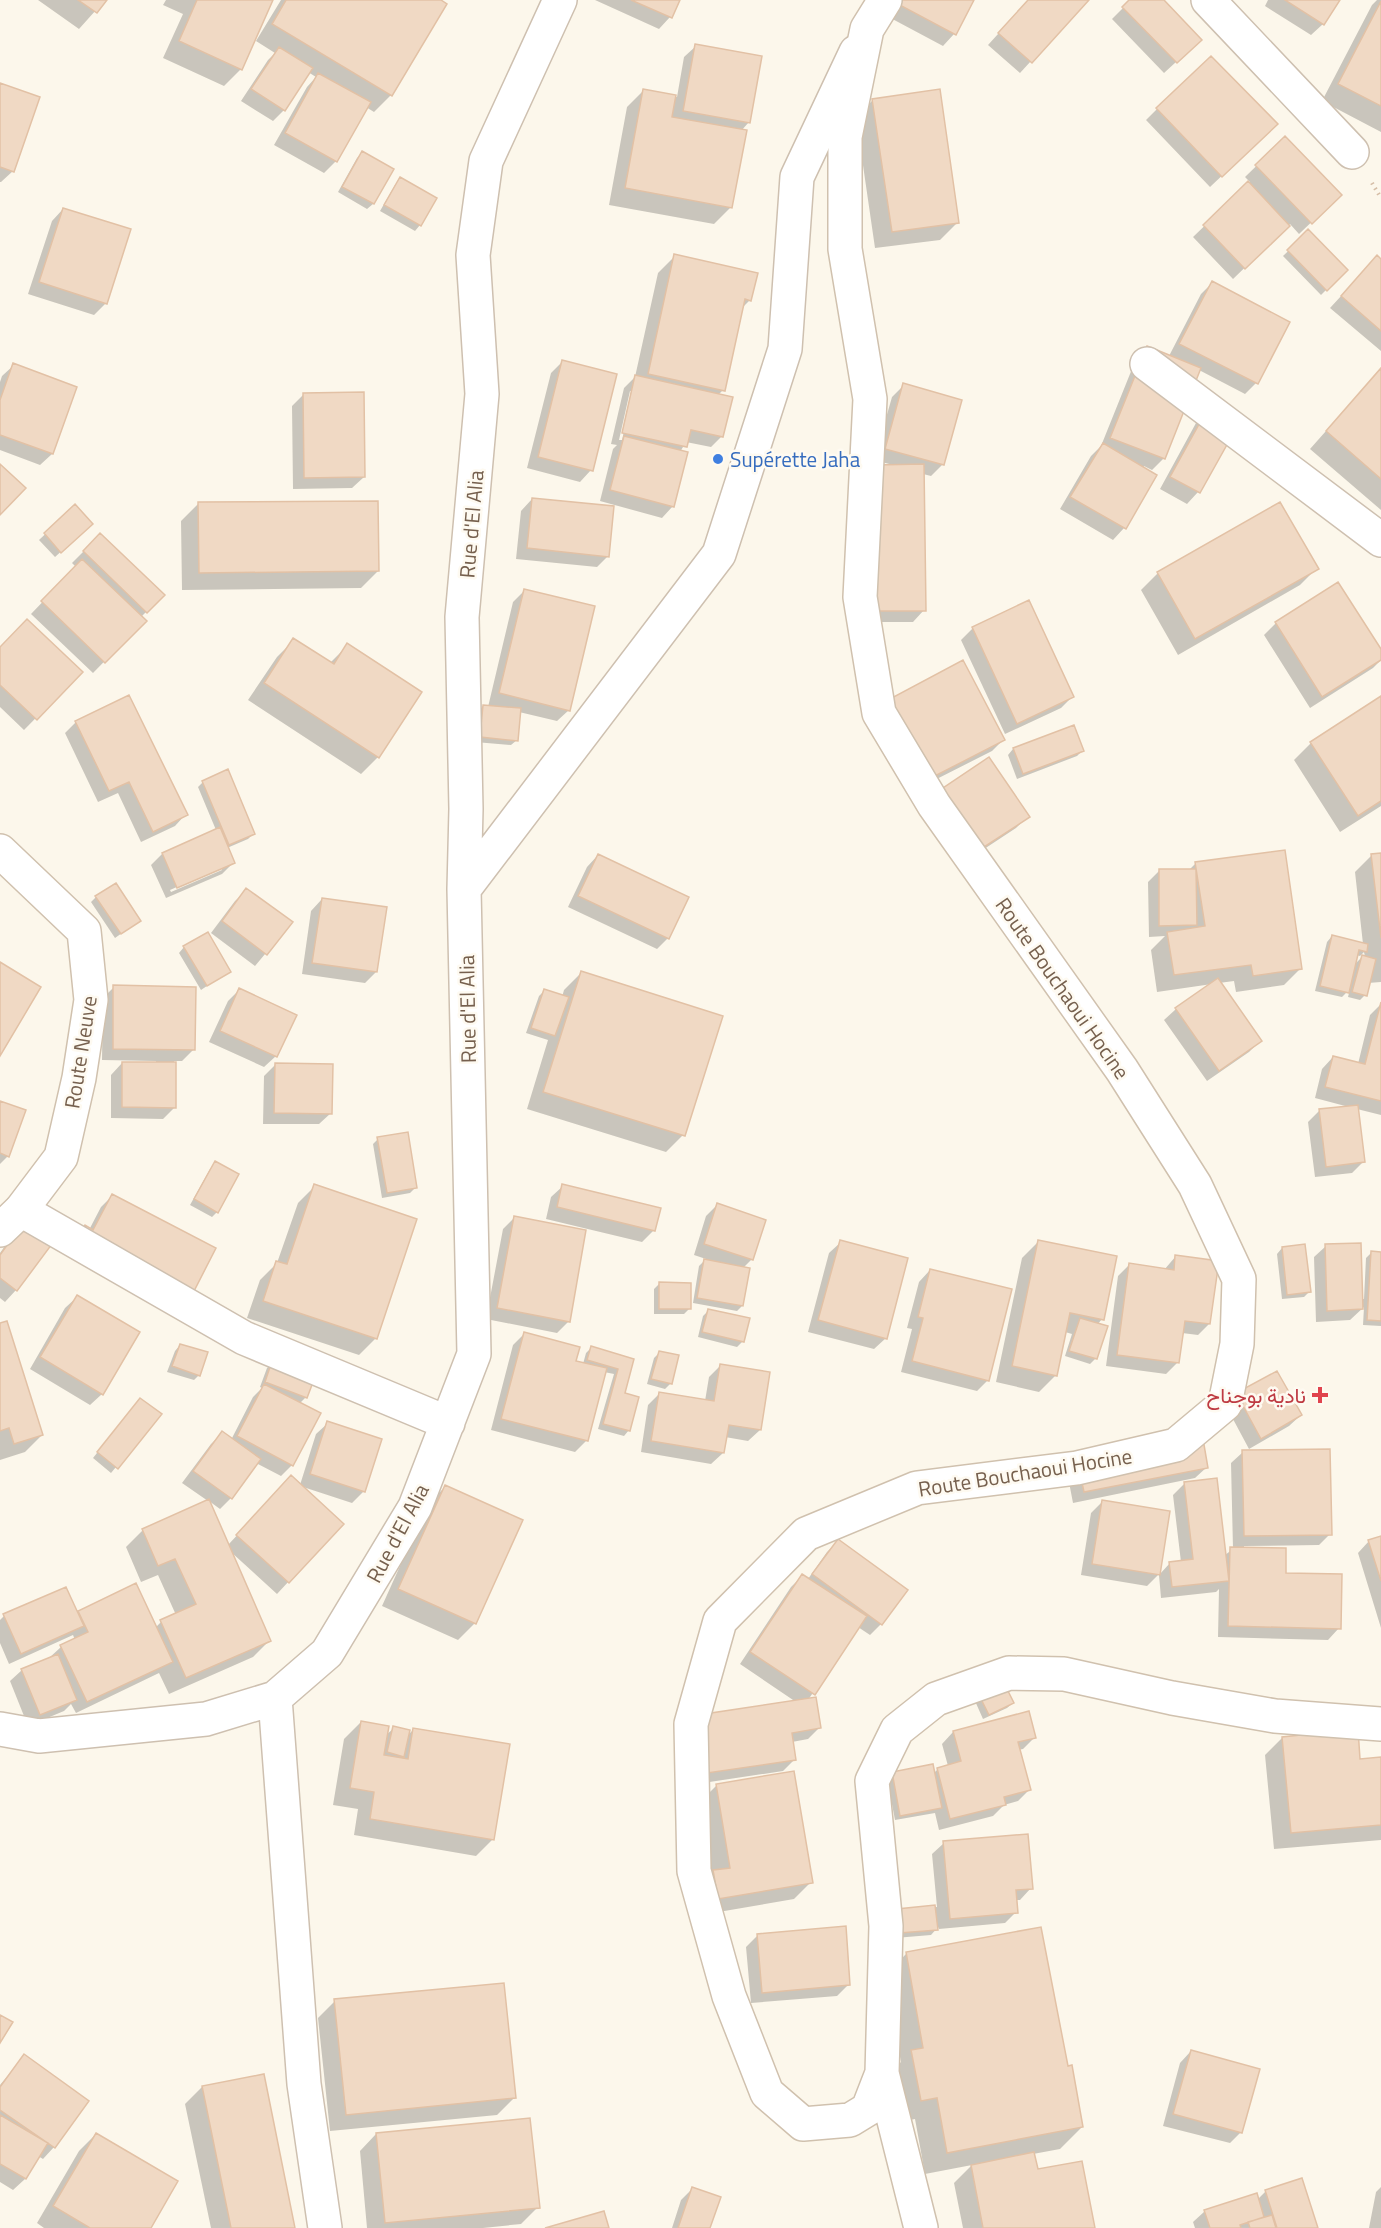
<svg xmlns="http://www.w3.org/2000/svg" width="1381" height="2228" font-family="'Titillium Web',Vazirmatn,sans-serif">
<rect width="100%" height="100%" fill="#fcf7eb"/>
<path fill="#0003" fill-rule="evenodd" d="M38,0h67l-26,29z
M166,0h106l-31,69 -17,17 -61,-28 20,-44 -20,-9z
M281,0h157l-47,95 -17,17 -8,-5 -30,54 -12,12 -50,-28 33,-58 9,-10 -8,-5 -24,38 -11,11 -32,-20 27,-41 7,-7 -19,-12z
M595,0h83l-8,17 -11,12z
M890,0h83l-19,34 -11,12 -60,-32z
M1029,0h58l-67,73 -32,-28z
M1131,0h30l27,51 -24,22 -52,-54z
M1268,0h70l-15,24 -12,11 -46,-29z
M1377,0h4v132l-59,-31 50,-96z
M696,46l53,76 -8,9 -10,76 -17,17 -105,-19 18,-98 17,-17 33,7 7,-40z
M0,85l13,86 -12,11h-1z
M873,100l84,123 -17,17 -65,8 -19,-131z
M1157,109l107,27 -54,51 -64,-67z
M1285,138l55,57 -41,39 -9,-10 -57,55 -40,-42 57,-55 -5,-5z
M362,153l30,17 -19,34 -6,5 -29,-17 19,-34z
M400,179l20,46 -5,6 -35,-20 15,-26z
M63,209l43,94 -12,12 -66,-21 24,-73z
M1308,232l38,38 -25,25 -38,-39z
M675,256l75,44 -8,8 -19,82 -5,5 4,41 -11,11 -25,-5 -6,10 -7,54 -11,12 -62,-17 13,-52 4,-4 -6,-1 13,-56 11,-11 23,-104zM630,391h3l-11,49h-3z
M1377,257l4,4v90l-51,-43z
M1212,283l44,100 -11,11 -46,-24 -35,88 -12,12 -8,-4 -1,2 12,7 -31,53 -11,12 -53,-31 31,-53 10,-10 35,-87 33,-3 32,-62z
M562,362l29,108 -11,12 -53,-14 24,-95z
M14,365l61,22 -23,67 -12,11 -40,-15v-68l2,-6z
M1381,369v141l-71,-61z
M904,385l57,16 -19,64 -11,11 -8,-2 1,136 -11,12h-48l28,-157 -19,-5 18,-63z
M303,395l61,82 -12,11 -59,1 -1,-83z
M1202,412l39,4 -43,76 -11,12 -27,-15z
M532,499l76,57 -11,11 -81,-8 5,-48z
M198,504l180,67 -17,17 -179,2 -1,-69z
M75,506l11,23 -31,28 -16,-17z
M100,535l63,60 -22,22 3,4 -51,52 -62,-59 45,-47 -4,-4z
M1317,568l-17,17 -122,70 -37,-65 17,-17z
M525,590l44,120 -12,11 -38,-9 -2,28 -6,5 -36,-3 3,-30 5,-6 5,1 25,-105z
M1276,623l105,29v8l-8,8 -63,40 -46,-73z
M973,628l99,69 -11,11 -56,26 -44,-94z
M294,640l36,23 18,-18 30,112 -17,17 -113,-74 29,-43z
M0,649l81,23 -57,58 -24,-23z
M963,662l40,78 -11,11 -77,39z
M1381,698v108l-41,26 -46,-72 17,-17z
M76,722l110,92 -11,12 -34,16 -23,-49 -20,9 -33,-69z
M1013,749l69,2 -5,5 -60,23 -9,-24z
M203,782l50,52 -5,5 -21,9 7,14 -12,12 -56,24 -15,-33 11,-11 54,-24 -18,-43zM222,867v3l-51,22 -1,-2z
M930,802l98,14 -12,12 -47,31z
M1381,854v128l-13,1 -3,12 -5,5 -12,-3 2,-8 -8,8 -27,-6 12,-49 5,-6 31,8 -8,-72 17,-17zM1364,952l1,5h-3l-9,9 3,-11 4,1z
M598,855l70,83 -11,11 -89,-42 19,-40z
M1196,863l105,105 -17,17 -48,7 -2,-11 -15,2 41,58 -11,11 -42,29 -43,-61 12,-11 36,-25 -55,8 -6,-42 14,-14 -16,1 -1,-55 11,-11 30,-1z
M247,890l44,33 -36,43 -44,-33 24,-32z
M96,897l43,24 -24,17 -24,-36z
M322,899l54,73 -11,11 -63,-9 9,-63z
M184,947l45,24 -28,19 -22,-37z
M581,973l102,162 -17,17 -139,-43 21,-69 -22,-7 13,-37 5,-5 18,6 2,-7z
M114,987l80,62 -12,12h-8v47l-11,11 -52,-1v-43l11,-12 34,1v-3l-54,-1 1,-62z
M239,990l37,66 -12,11 -55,-25 19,-41z
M1381,1004v111l-24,-6 7,52 -12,12 -37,4 -7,-55 11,-11 30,-4 -34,-9 7,-29 11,-12 25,7 12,-49z
M275,1065l56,48 -12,11h-56l1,-48z
M0,1103l8,53 -8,8z
M378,1139l38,48 -6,6 -28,5 -9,-54z
M215,1163l2,49 -5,5 -22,-12 20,-36z
M315,1186l61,152 -17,17 -112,-37 13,-38 17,-17 21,-60z
M563,1186l91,44 -12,12 -96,-23 5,-22z
M112,1196l102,52 -125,-18 12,-23z
M717,1205l35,54 -9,9 -1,38 -5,5 -44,-8 6,-37 7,-7 -12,-4 12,-39z
M514,1218l55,103 -12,12 -71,-14 17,-90z
M12,1236l4,54 -11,12 -5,-4v-45z
M1039,1241l63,78 -5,6 -1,33 -6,6 -25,-8 7,-22 -7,-2 -9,43 -17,17 -43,-10 26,-124z
M841,1242l45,96 -12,11 -66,-17 21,-79z
M1326,1246l36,53h2l2,-41 5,-5h10v73l-18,-1 1,-18 -14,13 -34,2 -2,-65z
M1282,1248l27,44 -5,5 -22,2 -5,-45z
M1176,1256l33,68 -11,11 -16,-2 -4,29 -12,12 -60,-8 12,-90 11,-11 35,5z
M930,1270l58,110 -11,11 -76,-19 11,-43 -5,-1 12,-46z
M659,1284l31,24 -6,6h-30v-25z
M77,1297l25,97 -12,11 -60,-36 35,-61z
M709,1310l33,32 -5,5 -39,-10 5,-21z
M0,1325l42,110 -17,17 -25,8z
M524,1334l51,28 8,2 3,-11 5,-5 42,12 -10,34 6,36 -5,6 -26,-7 16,-55 -10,-2 -18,69 -11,11 -84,-22 22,-85z
M180,1345l19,30 -5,5 -27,-8 8,-21z
M659,1353l12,30 -6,6 -18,-5 7,-26z
M273,1363l33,34 -7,7 -7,61 -11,11 -25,-13 -25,35 -11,11 -11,-8 19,44 52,-56 20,-4 16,-51 12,-11 36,68 -12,12 -52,-17 42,38 -65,70 -46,-42 39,88 -17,17 -84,37 -10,-21 -83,40 -5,-9 -7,7 -36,15 -18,-45 12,-11 27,-12 12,-11 14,-7 -2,-5 -64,29 -9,-21v-23l4,-4 72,-3 59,-28 20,43 6,-6 15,-7 -18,-40 -17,7 -15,-35 17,-17 65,-29 -26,-18 29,-39 11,-11 9,7 22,-43 9,-9 -2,-1 7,-19z
M720,1366l40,64 -12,11 -23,-4 -2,16 -12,11 -70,-12 7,-47 12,-12 45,8 4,-24z
M1237,1394l64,21 -12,11 -40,23 -23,-43z
M135,1405l25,9 -49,59 -18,-15z
M1243,1452l87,82 -11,11 -75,1v3l40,25 55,54 -11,12 -110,-3 1,-48 -3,3 -55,6 -2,-23 11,-12 11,-1 -8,-67 12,-12 40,72 8,-6 -2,-86z
M1207,1467l-12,11 -122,25 -5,-26z
M445,1487l30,136 -17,17 -76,-34 46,-102z
M1102,1502l56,73 -11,11 -66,-11 10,-62z
M1381,1537v91l-23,-75 11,-12z
M838,1541l43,83 -11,11 -12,-8 -50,73 11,28 -11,11 -16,3 3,17 -12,12 -87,13 -8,-57 108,-25 -56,-38 51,-77 12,-12 5,4 19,-27z
M980,1696l33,7 -6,5 -24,11 -8,-18z
M361,1722l24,14 9,-8 13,8 6,-6 80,109 -17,17 -122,-21 4,-26 -25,-4 11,-66z
M953,1732l81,6 -11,11 -5,1 11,40 -11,11 -14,4 -11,11 -54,14 -4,-17 -40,7 -8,-42 6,-5h41l4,-4 10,-3 -6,-22z
M1282,1738l77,23 22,-2v81l-107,9 -9,-94z
M793,1772l18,110 -17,17 -93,16 11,-41 -13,-71 17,-17z
M944,1843l87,45 -11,12h-5l1,12 -11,11 -66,6 -1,-2 -7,8 -36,3 3,-28 39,-3 -5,-53z
M758,1935l91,49 -12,12 -86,7 -5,-56z
M906,1954l161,114 15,59 -22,22 -27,5 4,17 57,57h-131l-9,-45 18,-18 -47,9 -10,-55 -16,3 -9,-49 11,-11 -16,-86z
M335,2001l179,97 -17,17 -167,16 -12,-113z
M1191,2051l50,81 -11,11 -67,-17 17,-63z
M24,2056l30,91 -11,12 -5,-3 -13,23 -12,11 -13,-8v-97z
M202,2087l92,141h-83l-26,-124z
M96,2134l53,94h-105l-7,-5 42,-72z
M376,2134l162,73 -17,17 -38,4h-116l-7,-77z
M1381,2187v41h-12l7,-36z
M692,2189l17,39h-37l9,-28z
M1266,2191l50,37h-121l-2,-6 12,-11 52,-11z"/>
<path fill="#f0d9c4" stroke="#e2c1a5" stroke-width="1.5" d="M78,0h29l-10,13z
M197,0h76l-31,70 -63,-29z
M286,0h155l6,4 -55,92 -120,-72z
M631,0h49l-8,18z
M895,0h79l-18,35 -62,-33z
M1028,0h61l-57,63 -34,-30z
M1129,0h35l38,40 -25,23 -55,-56z
M1285,0h55l-16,25z
M1381,1v105l-43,-22z
M695,44l67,12 -12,67 -67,-12z
M279,47l34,21 -28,43 -34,-22z
M1211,56l67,68 -56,53 -66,-69z
M318,73l53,29 -34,60 -52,-29z
M0,83l40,14 -26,75 -14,-5z
M643,89l33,6 -4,22 75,13 -15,78 -107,-20z
M940,89l19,134 -67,9 -20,-133z
M1285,136l57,59 -30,29 -57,-59z
M362,151l32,18 -20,35 -32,-17z
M400,177l37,21 -16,28 -37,-21z
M1248,181l42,45 -45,43 -42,-44z
M63,208l68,21 -24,75 -68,-22z
M1308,229l40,41 -21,21 -40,-41z
M674,254l84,19 -7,28 -6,-2 -20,92 -77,-17z
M1377,255l4,4v72l-40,-35z
M1212,281l78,41 -32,62 -79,-40z
M1147,346l54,22 -36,91 -55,-21z
M562,360l55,14 -24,97 -55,-14z
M13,363l64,24 -24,67 -53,-19v-35z
M1381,368v111l-55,-48z
M635,375l98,22 -10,40 -32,-7 -4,17 -65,-14z
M903,383l59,17 -18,65 -59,-16z
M364,392l1,85 -61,1 -1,-85z
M1213,399l30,17 -43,77 -30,-16z
M624,436l64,16 -14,55 -64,-17z
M1103,443l54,32 -31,54 -56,-32z
M0,464l26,24 -26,27z
M924,464l2,147h-51l-1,-146z
M532,498l82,8 -5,51 -82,-9z
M378,501l1,70 -180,2 -1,-71z
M1280,502l39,67 -124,70 -38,-67z
M75,504l18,20 -32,29 -17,-20z
M100,533l65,62 -18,18 -64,-62z
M82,559l65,62 -42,42 -64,-62z
M1338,582l43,67v11l-59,37 -47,-75z
M524,589l71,17 -25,105 -71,-18z
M1029,600l45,97 -57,27 -45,-97z
M27,619l56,53 -46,48 -37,-35v-38z
M293,638l41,26 13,-21 75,49 -43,66 -115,-75z
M963,660l42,80 -78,40 -41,-79z
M129,695l59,120 -35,17 -24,-50 -20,9 -34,-70z
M1381,696v105l-23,15 -48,-74z
M483,705l38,3 -3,33 -38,-4z
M1074,725l10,26 -61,23 -10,-26z
M989,757l41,60 -49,32 -41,-59z
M228,769l27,65 -26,11 -27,-64z
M220,827l15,36 -58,25 -15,-35z
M1285,850l17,119 -49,7 -2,-11 -77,10 -7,-43 38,-6 -10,-64z
M1381,853v85l-10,-84z
M598,854l91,43 -20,42 -91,-43z
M1159,869h37l1,56 -38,1z
M116,883l25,38 -20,13 -26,-38z
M246,888l47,34 -26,33 -45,-34z
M322,898l65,9 -10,65 -65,-9z
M208,932l23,40 -24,14 -24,-40z
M1332,935l36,9 -1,8 -8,-2 -10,43 -29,-7z
M1362,955l14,4 -9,37 -15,-4z
M0,962l41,25 -41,69z
M581,971l142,45 -38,120 -142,-44z
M1218,978l44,63 -43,30 -44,-63z
M113,985l83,2 -1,63 -82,-1z
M239,988l58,27 -20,42 -57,-26z
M544,989l25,8 -14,39 -24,-8z
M1381,1002v99l-56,-14 8,-31 32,8z
M122,1062h54v46l-54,-1z
M275,1063l58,1 -1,50 -58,-1z
M0,1101l26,9 -17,47 -9,-4z
M1358,1105l7,57 -39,5 -7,-58z
M408,1132l9,56 -30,5 -10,-56z
M215,1161l24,13 -21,39 -24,-14z
M314,1184l103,35 -40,120 -114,-38 13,-40 11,3z
M562,1184l99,24 -6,23 -98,-24z
M112,1194l104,54 -25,49 -113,-58 7,-14 8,5z
M717,1203l49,17 -13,40 -49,-16z
M514,1216l72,14 -16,92 -73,-14z
M23,1223l29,21 -35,47 -17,-13v-23z
M840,1240l68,18 -21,81 -69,-19z
M1038,1240l79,16 -13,64 -34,-7 -13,63 -45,-10z
M1361,1243l2,66 -36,2 -2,-67z
M1305,1244l6,48 -24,3 -5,-48z
M1371,1251l10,1v69l-14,-1z
M1175,1255l44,6 -9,63 -25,-3 -6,42 -62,-8 12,-92 45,7z
M704,1259l46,9 -7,38 -46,-8z
M930,1269l82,20 -23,92 -77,-20 11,-43 -5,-1z
M659,1282l32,1v26h-32z
M77,1295l63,37 -37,63 -63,-38z
M708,1309l42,9 -6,24 -42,-10z
M1080,1318l28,8 -11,33 -28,-8z
M7,1321l36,114 -29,9 -5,-16 -9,3v-108z
M524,1332l56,15 -4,14 31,7 -19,73 -87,-22z
M180,1344l28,8 -8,24 -28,-10z
M591,1346l43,13 -9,34 14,4 -9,34 -27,-7 15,-55 -31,-9z
M659,1351l20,4 -7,29 -21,-5z
M272,1361l43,16 -8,21 -42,-16z
M720,1364l50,8 -9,58 -32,-5 -5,28 -73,-12 8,-49 55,9z
M1277,1371l25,44 -41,24 -25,-46z
M264,1384l57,29 -28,53 -56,-30z
M140,1398l22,16 -44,55 -21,-17z
M327,1421l55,18 -17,53 -55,-18z
M222,1431l39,28 -29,40 -39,-28z
M1203,1439l5,29 -124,24 -6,-28z
M1330,1449l2,86 -88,1 -2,-86z
M291,1475l53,49 -55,59 -53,-48z
M1217,1478l12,103 -57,6 -3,-25 24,-3 -9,-77z
M445,1485l78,35 -47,104 -78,-35z
M209,1499l62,142 -85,37 -26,-58 36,-16 -21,-45 -17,7 -16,-37z
M1102,1500l68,11 -10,64 -68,-11z
M1381,1536v45l-13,-41z
M838,1539l70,51 -26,35 -70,-51z
M1230,1547l56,1v25l56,1 -1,55 -113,-3z
M802,1574l65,42 -52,79 -65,-43z
M136,1583l37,79 -86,40 -27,-57 28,-13 -10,-21z
M66,1587l18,39 -63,28 -18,-40z
M58,1654l19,46 -37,15 -19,-46z
M1004,1683l10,20 -25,12 -10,-20z
M816,1697l5,31 -29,5 4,27 -89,13 -9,-58z
M1029,1711l7,27 -18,4 13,48 -27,7 2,8 -56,14 -13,-51 24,-7 -8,-30z
M361,1721l28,5 -5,29 24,4 5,-31 97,16 -16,96 -124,-21 4,-27 -24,-4z
M393,1726l17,4 -6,27 -17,-5z
M1358,1729l2,30 21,-2v68l-90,8 -9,-96z
M933,1764l9,44 -42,8 -8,-44z
M794,1771l19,112 -95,16 -5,-29 17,-2 -14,-84z
M1028,1834l5,55 -17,1 2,23 -68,6 -7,-78z
M935,1905l3,25 -39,3 -2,-24z
M846,1926l4,59 -88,8 -5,-59z
M1041,1927l27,139 4,-1 11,62 -136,26 -10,-55 -16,3 -10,-51 12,-2 -17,-96z
M504,1983l12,115 -170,17 -12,-116z
M0,2015l13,7 -13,21z
M1191,2050l69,19 -18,64 -69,-19z
M24,2054l65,47 -34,47 -55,-38v-23z
M264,2074l31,154h-64l-29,-142z
M0,2115l48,28 -22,36 -26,-15z
M530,2118l10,90 -155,15 -9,-90z
M96,2133l82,48 -27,47h-61l-37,-22z
M1034,2152l4,17 44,-8 13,67h-112l-12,-63z
M1302,2178l16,50h-41l-12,-38z
M692,2187l29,10 -11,31h-32z
M1257,2193l7,24 -24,8 1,3h-31l-6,-18z
M604,2211l5,17h-64z
M1272,2215l4,13h-26l-2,-6z"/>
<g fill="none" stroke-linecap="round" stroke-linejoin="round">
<defs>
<path id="street" d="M1208,0l144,152
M1147,364l234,176
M464,889l255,-335 66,-205 12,-172 59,-125
M21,1210l223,128 204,85
M275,1698l29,386 21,144
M0,1729l39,7 167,-17 69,-21 52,-45 88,-146 59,-153 -10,-465 2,-80 -4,-192 20,-223 -9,-139 13,-94 74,-161"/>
<path id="secondary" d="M885,0l-18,29 -22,108v112l25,150 -10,198 19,116 55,92 188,265 73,115 44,94 -2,65 -12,60 -49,41 -99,23 -160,20 -111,46 -86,87 -29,103 3,147 35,125 38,97 36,31 47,-4 18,-11 14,-36 4,-147 -14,-145 25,-51 39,-31 73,-26 55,1 108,24 103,18 106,8
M0,851l84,80 7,69 -12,78 -18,79 -40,53 -21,20
M882,2073l39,155"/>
</defs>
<use href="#street" stroke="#cec0b0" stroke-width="36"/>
<use href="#secondary" stroke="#d0c1ae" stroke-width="36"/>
<path stroke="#d5bda6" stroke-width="4" stroke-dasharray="1.5 4.5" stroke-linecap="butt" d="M1372,183l9,15"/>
<use href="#street" stroke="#fff" stroke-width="33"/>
<use href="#secondary" stroke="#fff" stroke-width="33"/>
</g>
<circle fill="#3f7fe0" stroke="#fefaf1" stroke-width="2" cx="718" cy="459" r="6"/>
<path fill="#e0444e" stroke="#fefaf1" stroke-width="2" d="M1317 1386h6v6h6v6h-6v6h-6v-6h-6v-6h6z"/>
<g text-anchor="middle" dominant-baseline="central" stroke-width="5" stroke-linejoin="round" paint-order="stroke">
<g font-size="21" fill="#366cbe" stroke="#fefaf1" text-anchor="start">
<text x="730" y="459">Supérette Jaha</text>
</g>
<g font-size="21" fill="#76604e" stroke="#fefaf1">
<text transform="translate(471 524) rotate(-85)">Rue d'El Alia</text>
<text transform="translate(1063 988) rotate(55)">Route Bouchaoui Hocine</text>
<text transform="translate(467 1009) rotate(-91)">Rue d'El Alia</text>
<text transform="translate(80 1052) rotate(-81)">Route Neuve</text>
<text transform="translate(1025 1472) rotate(-9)">Route Bouchaoui Hocine</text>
<text transform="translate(397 1533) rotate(-62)">Rue d'El Alia</text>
</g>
<g font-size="21" fill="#be3a42" stroke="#fefaf1" text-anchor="end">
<text x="1306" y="1395">نادية بوجناح</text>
</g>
</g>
</svg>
